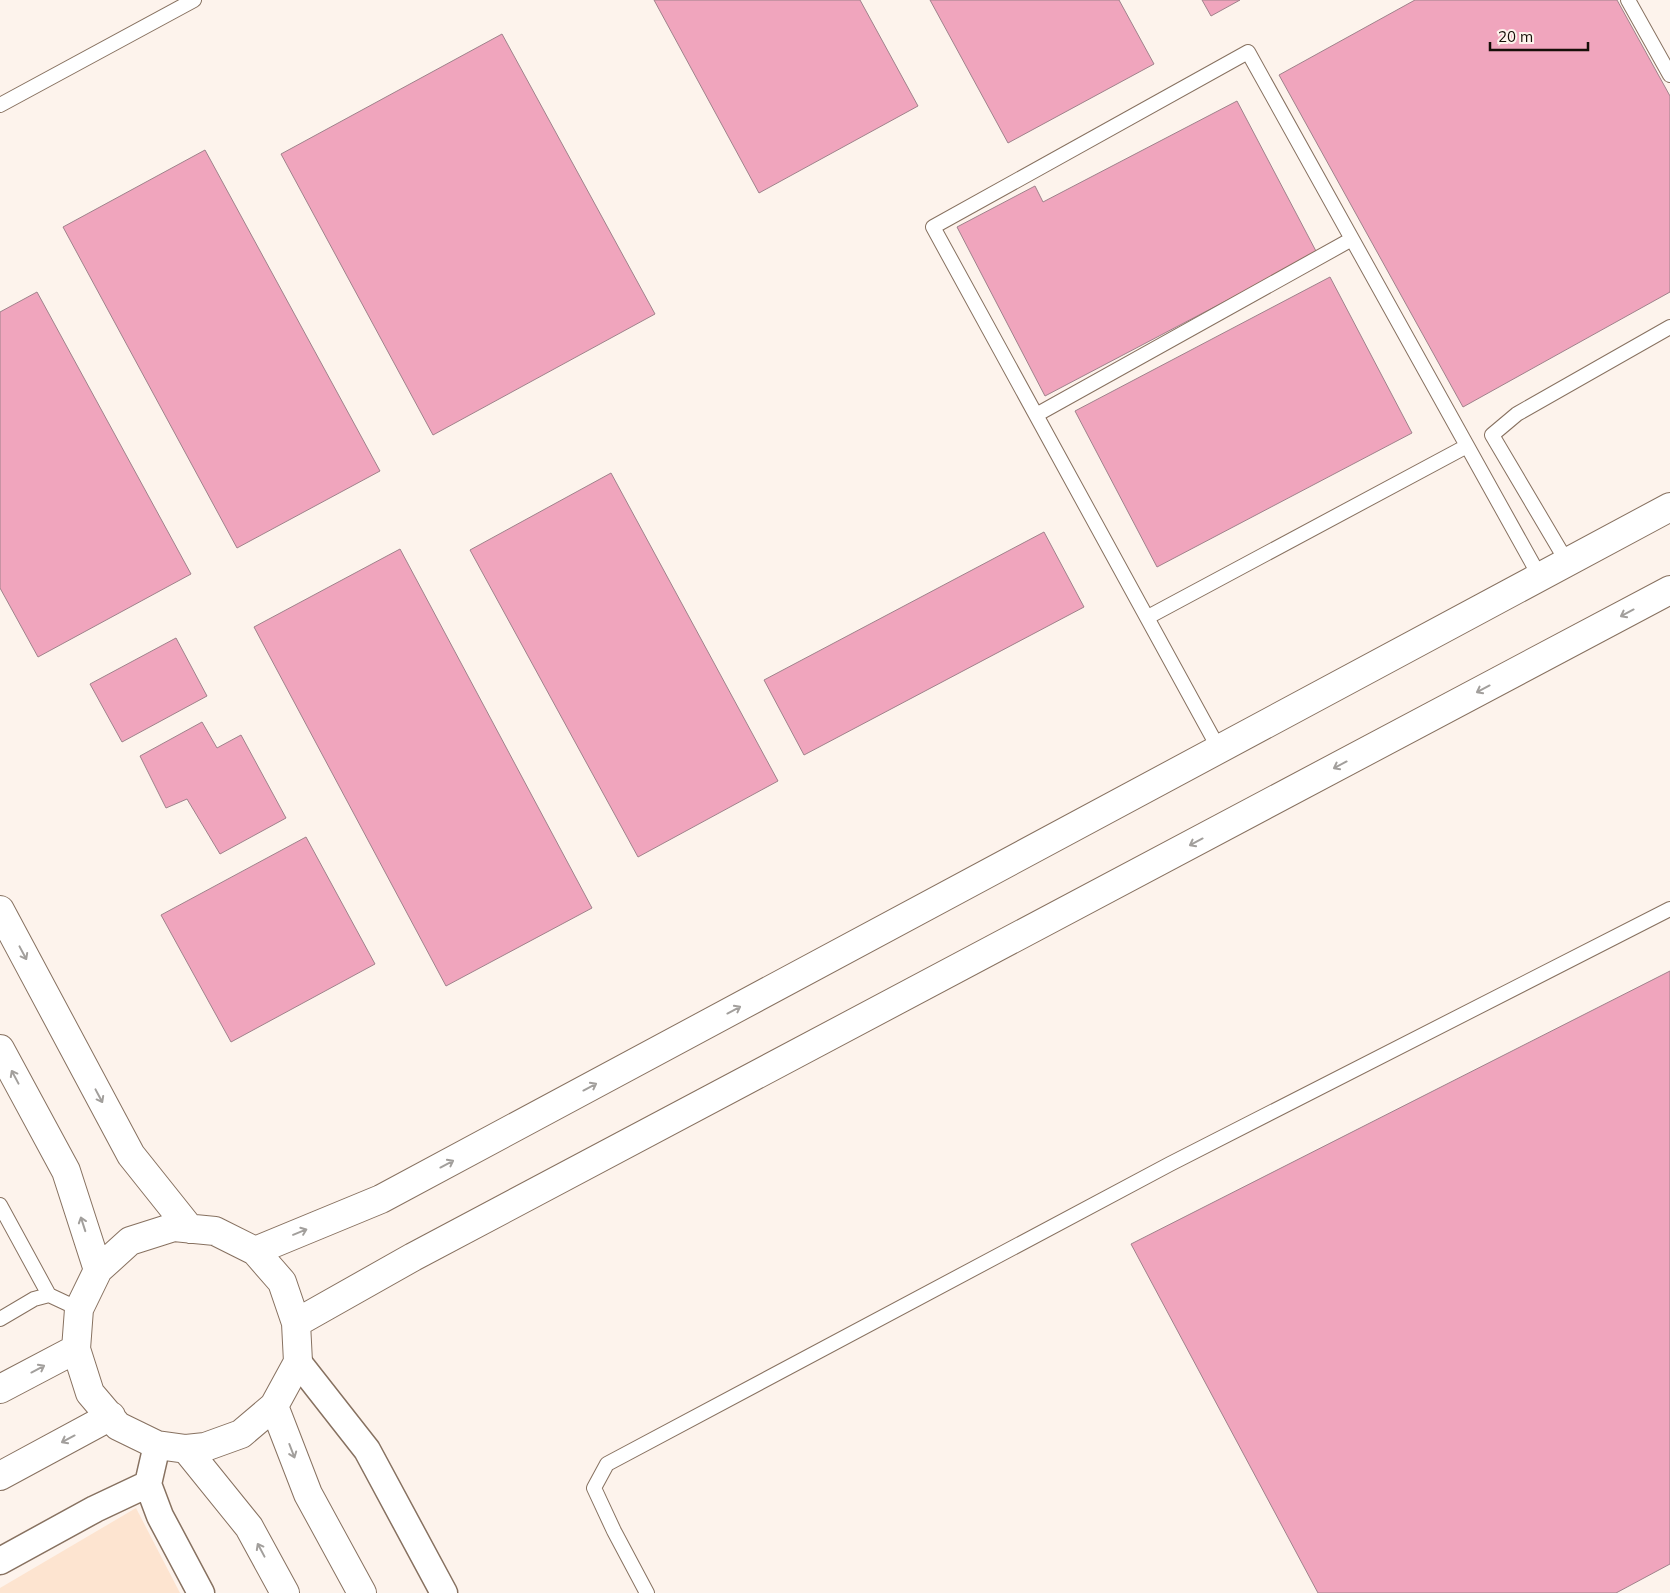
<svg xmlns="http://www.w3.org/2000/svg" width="1670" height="1593" font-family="Mulish,sans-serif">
<rect width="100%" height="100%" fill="#fdf3ec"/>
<path fill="#fde4d0" d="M136,1508l44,85h-180v-5z"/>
<path fill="#f0a5bd" stroke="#9f828b" d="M654,0h206l58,106 -159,87z
M930,0h189l35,64 -146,79z
M1202,0h38l-29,16z
M1415,0h202l53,96v196l-207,115 -184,-332z
M502,34l153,280 -222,121 -152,-281z
M1237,101l80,152 -272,143 -88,-169 78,-41 8,16z
M205,150l175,321 -143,77 -174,-321z
M1330,277l82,156 -255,134 -82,-156z
M37,292l154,282 -153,83 -38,-69v-276z
M611,473l167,308 -140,76 -168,-307z
M1044,532l40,75 -280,148 -40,-75z
M400,549l192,359 -146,78 -192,-359z
M176,638l31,58 -85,46 -32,-58z
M202,722l15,26 24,-13 45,83 -66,36 -33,-55 -21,9 -26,-52z
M306,837l69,127 -144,78 -70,-127z
M1670,971v593l-54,29h-298l-187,-349z"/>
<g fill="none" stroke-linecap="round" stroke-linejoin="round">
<defs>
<path id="service" d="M1628,0l42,75
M0,105l194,-105
M1036,415l316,-176
M1567,562l-75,-127 25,-21 153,-87
M1148,617l319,-171
M1219,749l-286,-522 315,-175 292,525
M0,1205l49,90
M0,1319l34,-20 15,-4 30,14
M647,1593l-33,-62 -20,-43 13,-24 563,-300 500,-255"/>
<path id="minor" d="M298,1362l69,88 77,143
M157,1445l-9,39 12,32 41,77
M0,1561l95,-52 53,-25"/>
<path id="tertiary" d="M0,910l131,245 59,74
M0,1049l66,122 32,99
M174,1227l41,4 40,20 27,31 14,41 2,39 -24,44 -33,28 -36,13 -19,2 -29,-4 -39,-19 -28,-33 -14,-44 3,-40 19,-39 32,-29z
M255,1251l126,-52 1289,-692
M296,1323l117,-66 1257,-667
M0,1389l76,-40
M274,1406l34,88 54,99
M186,1449l63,78 36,66
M0,1476l111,-60"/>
</defs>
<use href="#service" stroke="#877160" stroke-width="16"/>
<use href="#minor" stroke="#877160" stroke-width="29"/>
<use href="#tertiary" stroke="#877160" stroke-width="30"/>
<use href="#service" stroke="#fff" stroke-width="14"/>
<use href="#minor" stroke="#fff" stroke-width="26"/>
<use href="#tertiary" stroke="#fff" stroke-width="28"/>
</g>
<defs><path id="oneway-shaft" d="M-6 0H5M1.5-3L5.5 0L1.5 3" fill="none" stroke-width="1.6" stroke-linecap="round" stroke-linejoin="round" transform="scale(1.25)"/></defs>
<g stroke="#a29f9c">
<use href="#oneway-shaft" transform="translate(1627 613) rotate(152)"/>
<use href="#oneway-shaft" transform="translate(1483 689) rotate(152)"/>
<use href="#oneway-shaft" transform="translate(1340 765) rotate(152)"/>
<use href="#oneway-shaft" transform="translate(1196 842) rotate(152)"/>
<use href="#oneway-shaft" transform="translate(23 953) rotate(62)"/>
<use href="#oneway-shaft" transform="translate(734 1010) rotate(-28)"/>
<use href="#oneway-shaft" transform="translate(15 1077) rotate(-118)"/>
<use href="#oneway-shaft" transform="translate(590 1087) rotate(-28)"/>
<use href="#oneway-shaft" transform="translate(99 1096) rotate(62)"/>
<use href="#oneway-shaft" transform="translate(447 1164) rotate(-28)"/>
<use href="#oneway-shaft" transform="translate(83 1224) rotate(-108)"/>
<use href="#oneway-shaft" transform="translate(300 1232) rotate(-22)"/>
<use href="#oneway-shaft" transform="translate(38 1369) rotate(-28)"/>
<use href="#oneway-shaft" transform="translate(68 1439) rotate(152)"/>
<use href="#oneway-shaft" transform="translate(292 1451) rotate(69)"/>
<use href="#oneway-shaft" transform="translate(261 1550) rotate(-118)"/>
</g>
<path d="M1490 42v8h98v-8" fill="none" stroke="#160e08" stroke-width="2.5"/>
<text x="1498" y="42" font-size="15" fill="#160e08" stroke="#fdf3ec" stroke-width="4" paint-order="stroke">20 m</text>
</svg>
